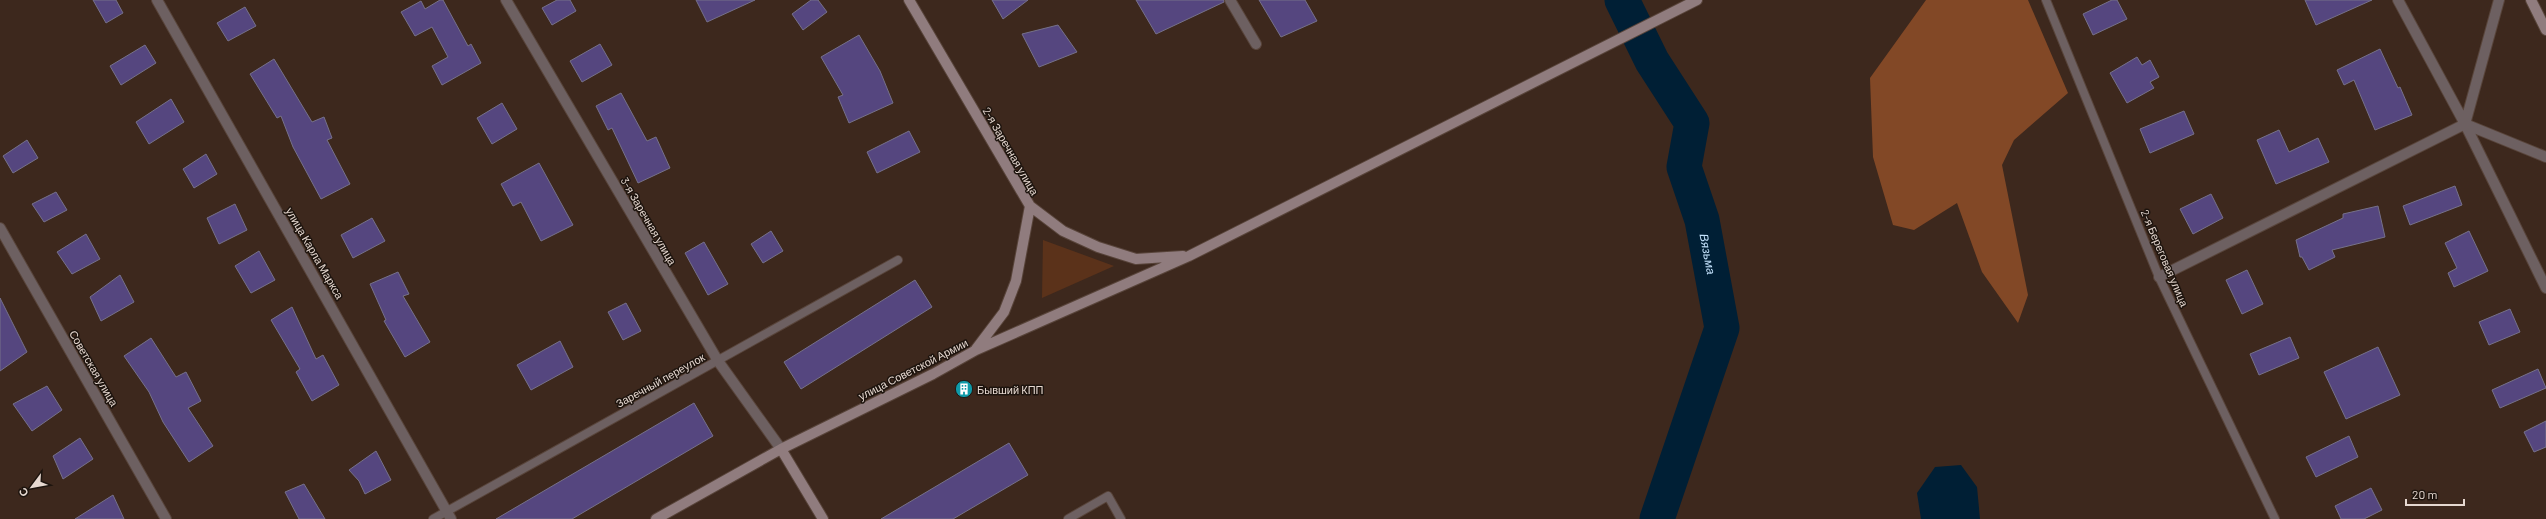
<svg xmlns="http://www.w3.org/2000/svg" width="2546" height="519" font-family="Barlow,sans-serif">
<rect width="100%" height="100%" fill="#3d281d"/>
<path fill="#5b321a" d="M1043,240l71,26 -72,32z"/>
<path fill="#824826" d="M1926,0h102l40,93 -54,47 -12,25 26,130 -10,28 -36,-51 -25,-69 -43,27 -21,-5 -20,-68 -3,-79z"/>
<path fill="#001f35" d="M1961,465l16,22 3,32h-59l-4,-26 18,-26z"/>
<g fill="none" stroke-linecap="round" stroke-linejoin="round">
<path stroke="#001f35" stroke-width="35" id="s1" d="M1622,0l30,61 40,62 -8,44 18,53 20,108 -65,191"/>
</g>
<path fill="#55467f" stroke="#767189" d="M93,0h23l7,13 -17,10z
M440,0h3l25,46 3,-2 10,19 -39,22 -10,-19 16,-9 -16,-30 -17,9 -14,-24 20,-11 4,8z
M557,0h13l6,11 -24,14 -10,-17z
M696,0h59l-48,22z
M811,0h7l9,12 -24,18 -11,-16z
M992,0h36l-25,19z
M1136,0h88v2l-68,32z
M1259,0h46l12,21 -36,16z
M2112,0h5l10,19 -34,16 -10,-21z
M2305,0h67l-56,25z
M245,7l11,19 -28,15 -11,-18z
M1058,25l19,27 -38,15 -17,-33z
M859,35l21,36 13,32 -44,20 -11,-26 5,-2 -22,-38z
M600,44l12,21 -30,17 -12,-21z
M145,45l11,18 -35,22 -11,-19z
M2380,49l18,39 2,-1 12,28 -37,15 -21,-50 -10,5 -7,-15z
M2137,57l5,8 8,-5 9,17 -9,5 4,6 -27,15 -17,-30z
M274,59l38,63 12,-5 8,21 -5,2 23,44 -29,15 -28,-52 -12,-31 -4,2 -27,-44z
M621,93l26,48 9,-4 14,31 -32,15 -26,-55 -4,2 -12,-24z
M171,99l13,23 -35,22 -13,-22z
M502,103l15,26 -25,15 -15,-26z
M2184,111l10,23 -44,19 -10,-24z
M2279,130l10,22 29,-14 11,24 -53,22 -19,-44z
M909,131l11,21 -43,21 -10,-21z
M27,140l11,18 -25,15 -10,-17z
M206,154l11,20 -23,14 -11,-19z
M539,163l34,62 -32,16 -20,-39 -8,4 -12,-22z
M2455,186l7,19 -52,20 -7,-19z
M56,192l11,18 -23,12 -12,-18z
M2211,194l12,24 -30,16 -13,-25z
M235,204l12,26 -28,14 -12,-26z
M2378,206l7,31 -53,13 3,7 -26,13 -7,-13h-2l-4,-17 47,-22v-4z
M372,218l13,23 -32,17 -12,-23z
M771,231l12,20 -20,12 -12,-19z
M2469,231l19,40 -34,16 -6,-14 9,-5 -12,-25z
M86,234l14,25 -28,15 -15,-22z
M704,242l24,42 -20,11 -23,-42z
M259,251l16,29 -24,13 -16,-27z
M2247,270l16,34 -21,10 -16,-34z
M398,272l11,22 -6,2 27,46 -25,15 -21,-36 2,-1 -16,-36z
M120,275l14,27 -33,19 -11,-24z
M915,280l17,27 -131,82 -17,-27z
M0,298l27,54 -27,19z
M626,303l15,28 -18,9 -15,-28z
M292,307l24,52 7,-4 16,30 -27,16 -16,-29 4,-3 -29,-49z
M2510,309l10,23 -31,13 -10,-23z
M2290,337l9,21 -40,17 -9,-21z
M151,338l25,39 10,-5 15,29 -13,7 25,38 -24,16 -26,-40 -14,-30 -25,-36z
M560,341l13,26 -42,23 -14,-25z
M2378,347l22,48 -54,24 -22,-47z
M2538,369l8,19 -46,20 -8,-18z
M47,386l15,24 -30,21 -19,-27z
M694,403l19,33 -141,83h-76z
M2546,421v26l-12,5 -10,-20z
M2349,436l9,21 -42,20 -10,-20z
M80,438l13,21 -30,20 -10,-23z
M1009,443l19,32 -75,44h-72z
M376,451l15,29 -26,14 -6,-13 -10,-11z
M304,484l21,35h-26l-14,-27z
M2371,488l11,22 -18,9h-23l-6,-13z
M113,495l11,24h-49z"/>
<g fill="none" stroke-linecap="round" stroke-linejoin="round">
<defs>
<path id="lane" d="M2046,0l113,277 116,242
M433,519l465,-259
M1068,519l40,-23 13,23"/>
<path id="street" d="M157,0l294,519
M506,0l212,361 63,88
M1230,0l26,44
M2398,0l67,124 81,164
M2465,124l34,-124
M0,228l166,291
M2159,277l306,-153 81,33"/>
<path id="secondary" d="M909,0l121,206 33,25 35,16 38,12 47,-3
M2531,0l15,30
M976,349l28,-37 12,-31 14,-75
M781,449l42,70
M656,519l125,-70 152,-75 43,-24 213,-94 508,-256"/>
</defs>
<use href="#lane" stroke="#58443a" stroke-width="10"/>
<use href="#street" stroke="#58443a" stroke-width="12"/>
<use href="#secondary" stroke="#58443a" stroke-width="12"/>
<use href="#lane" stroke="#6d6061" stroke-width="8"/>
<use href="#street" stroke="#6d6061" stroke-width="10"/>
<use href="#secondary" stroke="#907c7e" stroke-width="10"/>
</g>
<defs>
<symbol id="building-disc" viewBox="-11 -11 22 22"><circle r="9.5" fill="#0f9aa8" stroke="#1d140e"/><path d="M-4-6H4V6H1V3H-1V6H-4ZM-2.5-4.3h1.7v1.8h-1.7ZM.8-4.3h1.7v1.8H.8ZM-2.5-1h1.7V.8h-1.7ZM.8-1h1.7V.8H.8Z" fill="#fff"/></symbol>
</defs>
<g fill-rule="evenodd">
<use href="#building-disc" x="954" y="379" width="20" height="20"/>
</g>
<g text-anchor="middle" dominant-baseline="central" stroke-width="3" stroke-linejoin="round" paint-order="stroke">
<g font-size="11" fill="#e6d8d0" stroke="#1d140e">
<text transform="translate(1011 151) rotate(60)">2-я Заречная улица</text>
<text transform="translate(649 221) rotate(60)">3-я Заречная улица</text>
<text transform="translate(315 253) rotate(60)">улица Карла Маркса</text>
<text transform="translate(2165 258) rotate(67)">2-я Береговая улица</text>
<text transform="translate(94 368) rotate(60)">Советская улица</text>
<text transform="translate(913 369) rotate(-27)">улица Советской Армии</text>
<text transform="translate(660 380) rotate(-29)">Заречный переулок</text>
</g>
<g font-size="11" fill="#e6d8d0" stroke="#1d140e" text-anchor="start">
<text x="977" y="389">Бывший КПП</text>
</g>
<g font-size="12" font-style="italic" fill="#c3e2fc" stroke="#1d140e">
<text stroke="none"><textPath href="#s1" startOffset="277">Вязьма</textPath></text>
</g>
</g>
<g transform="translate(32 487) rotate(238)" stroke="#1d140e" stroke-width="3" paint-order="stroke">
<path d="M0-3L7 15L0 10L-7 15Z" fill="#e6d8d0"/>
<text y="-6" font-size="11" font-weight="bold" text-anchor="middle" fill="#e6d8d0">С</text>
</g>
<path d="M2406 499v6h58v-6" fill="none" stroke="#e6d8d0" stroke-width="2"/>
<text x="2412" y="499" font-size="12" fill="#e6d8d0" stroke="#1d140e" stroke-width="3" paint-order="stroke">20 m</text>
</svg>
